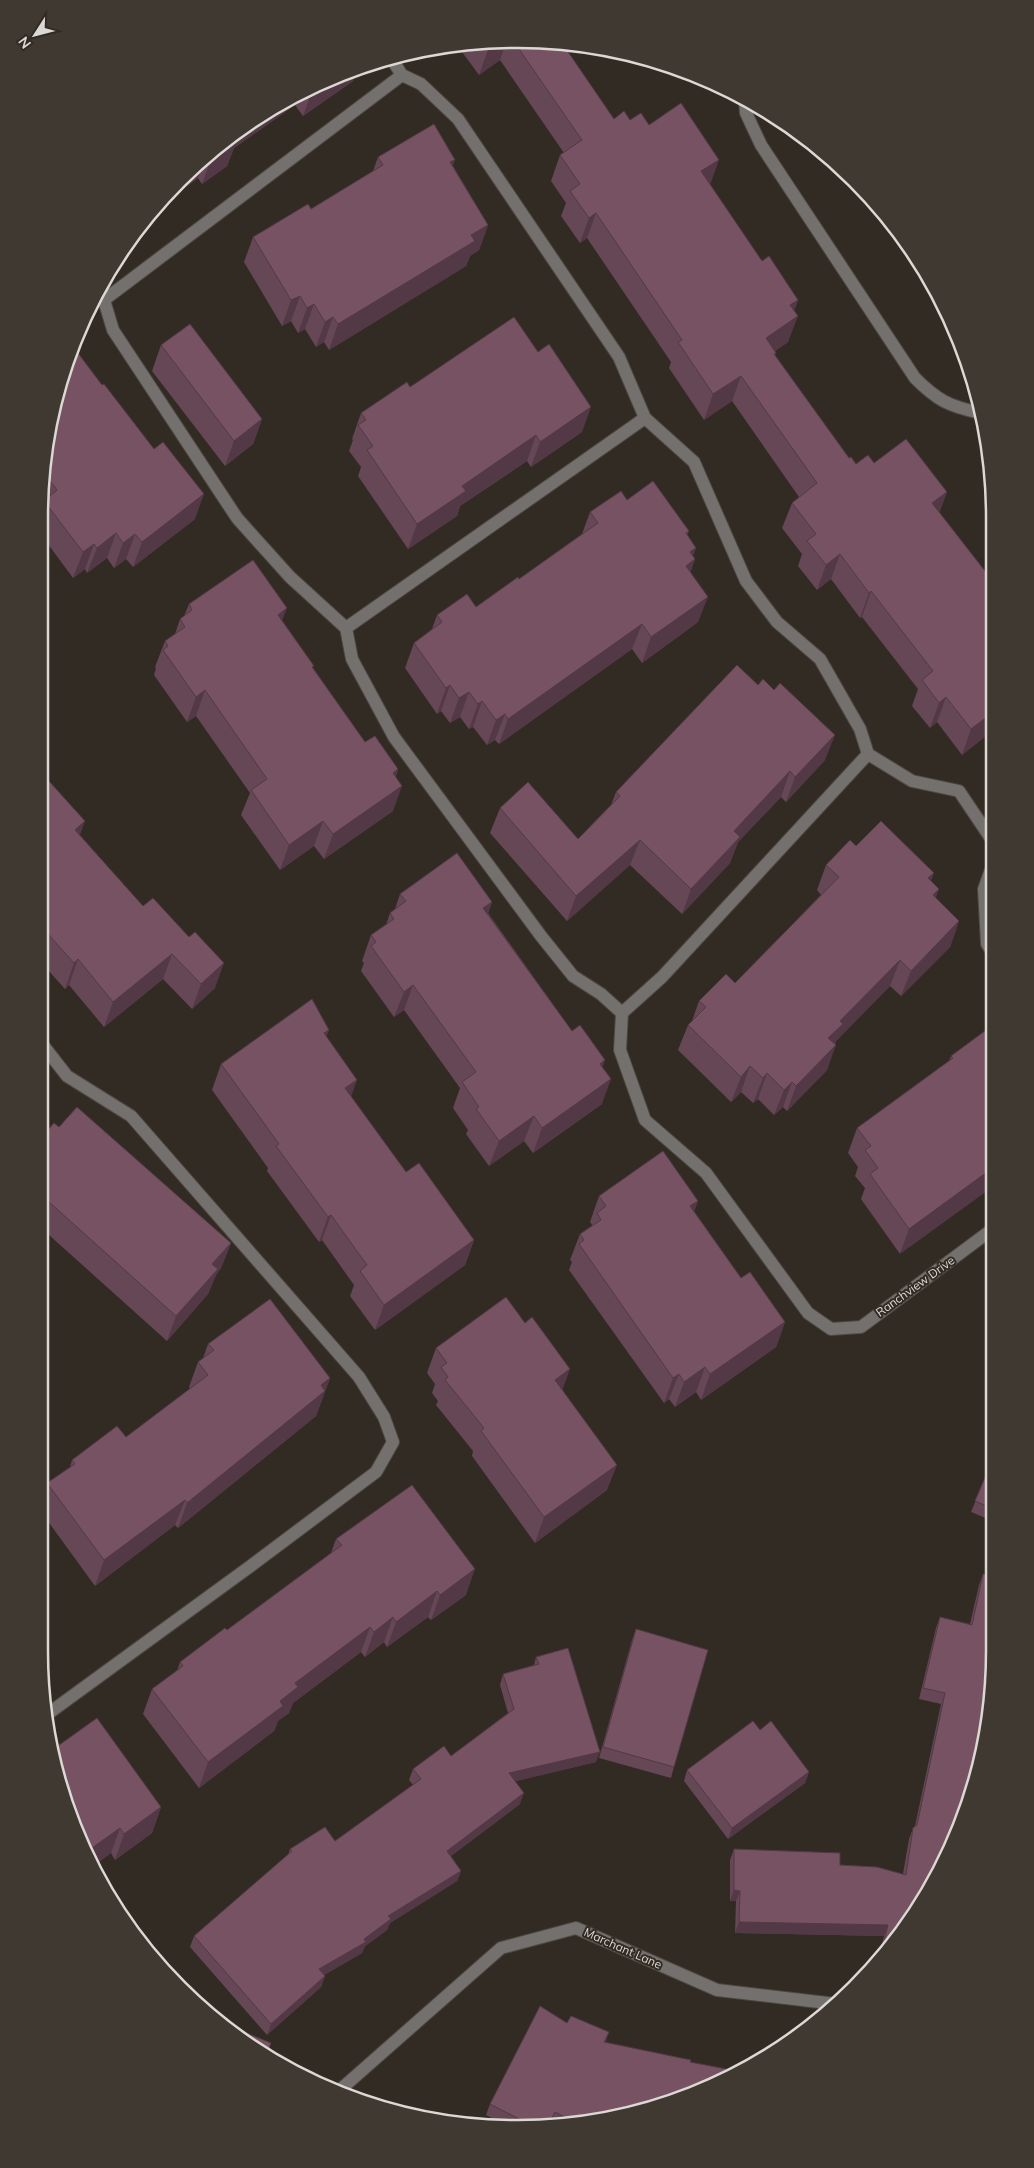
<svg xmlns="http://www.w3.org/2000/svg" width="1034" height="2168" font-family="Mulish,sans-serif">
<rect width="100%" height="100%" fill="#322b24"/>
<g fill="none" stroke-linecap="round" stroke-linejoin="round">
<defs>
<path id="minor" d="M391,58l11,17 19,9 37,35 161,238 26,61 49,44 52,119 31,41 43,37 40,70 8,25 44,27 47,10 33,49
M745,101l1,12 15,32 154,233c23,23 34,28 65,35
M95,297l9,3 298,-225
M104,300l9,30 124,188 53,59 56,51 6,31 42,78 147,199 32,40 28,18 21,19
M346,628l299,-210
M868,754l-206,223 -40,36 -2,37 25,70 61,53 102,140 23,16 30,-2 133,-99
M993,864l-9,25 3,55 6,9
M39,1040l28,36 64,40 228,261 25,40 9,25 -17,30 -124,93 -203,148
M341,2089l160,-141 75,-20 141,62 119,14"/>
</defs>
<use href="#minor" stroke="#4d4740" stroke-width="14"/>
<use href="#minor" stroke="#74706d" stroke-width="12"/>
</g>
<path fill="#654755" d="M517,39l97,80 16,1 19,5 61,60 52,76 36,39 -4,11 -6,31 -13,9 1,2 -1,2 74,103 7,6 18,-1 73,29 -8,20 53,68v151l-30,24 -25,-33 -7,6 -18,-22 6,-17 -56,-72 -2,1 -29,-39 -14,11 -19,-24 4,-12 -20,-26 10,-25 7,-6 -67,-96 -28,19 -35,-52 2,-6 -84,-124 -7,5 -19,-27 5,-13 -15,-22 9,-26 4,-2 -64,-93 -21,15 -22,-30z
M357,68l-4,13 -50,35 -8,-11 -61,43 -7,18 -25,18 -4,-6 -22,16 -4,-7 7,-8 73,-60 82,-44z
M378,157l75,9 35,59 -9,25 -9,6 -4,10 -137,84 -5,-8 -8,5 -11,-18 -7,4 -7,-12 -9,5 -38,-64 9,-25 58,-28 62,-38z
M161,345l101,74 -9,25 -28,22 -73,-95z
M410,387l172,45 -51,35 -4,-6 -67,45 -3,10 -49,33 -50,-73 3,-9 -12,-16 4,-11 -1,-1 9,-26z
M48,423l147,96 -62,48 -7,-8 -12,9 -7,-10 -20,15 -2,-4 -12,9 -34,-46v-15l2,-10 -1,-2z
M627,500l62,31 -2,4 6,22 2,2 -5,14 8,49 -56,41 -10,-14 -133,95 -4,-4 -8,5 -14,-18 -4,2 -9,-12 -10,6 -9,-12 -4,3 -32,-46 9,-25 18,-14 5,-14 39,-8 43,-28 63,-45 8,-22z
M189,604l93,17 31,47 52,74 33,27 -2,7 -3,35 -69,48 -10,-13 -34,24 -39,-55 9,-22 -54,-77 -9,6 -33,-47 2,-7 -1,-1 10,-26 10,-7 5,-15 4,-3z
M825,760l-39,42 -5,-5 -43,45 -8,21 -48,51 -52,-49 -63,56 -77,-88 10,-25 78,31 33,-34 5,-13z
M39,782l41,53 135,153 -23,21 -29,-30 -59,48 -35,-42 -4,4 -26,-29z
M856,846l75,35 5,17 23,23 -9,26 -49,49 -11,-10 -54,55 -9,29 -40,41 -4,-4 -9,8 -16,-16 -5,4 -12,-11 -10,10 -53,-52 10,-25 4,-4 7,-20 36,-18 86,-88 -4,-5 9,-25z
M400,894l92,8 -4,11 84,118 30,36v37l-69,49 -9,-12 -35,25 -23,-32 2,-4 -15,-22 7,-20 -56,-78 -10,7 -33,-46 3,-8 -2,-2 9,-26 15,-10 4,-12 5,-4z
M993,1025l-93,229 -39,-55 4,-11 -10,-12 3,-9 -10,-14 9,-25 92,-67 2,-5z
M326,1037l25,60 55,75 68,68 -9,25 -90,65 -25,-34 4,-11 -32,-45 -3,2 -52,-71 1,-3 -56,-78 9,-26z
M59,1127l172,116 -10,25 -5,7 -8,19 -41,47 -128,-115v-86z
M599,1196l99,5 -4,10 47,67 44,44 -9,25 -75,53 -5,-8 -21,15 -6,-8 -5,4 -95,-133 3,-8 -2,-2 10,-26 12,-8v-1l-2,-3z
M208,1344l122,34 -14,38 -138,112 -3,-3 -80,61 -56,-77v-4l8,-22 23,-16 2,-7 54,-23 64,-48 -1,-2 9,-25 5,-4z
M436,1348l127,42 44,100 -72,53 -63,-87 1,-5 -37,-46 2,-4 -6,-8 3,-9 -8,-11z
M995,1454v68l-24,-10z
M336,1539l130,56 -35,25 -3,-3 -41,30 -3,-5 -19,15 -4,-5 -68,51 -4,10 -11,8 -4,10 -75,57 -56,-74 9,-25 25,-18 3,-9 47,-32 104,-77z
M995,1567v84l-36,183 -75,120 -4,-1 4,-17 -149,-3 1,-32h-6v-41l4,-11 169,25 6,-35 4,-11 2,-2 26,-122 -22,-5 17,-71 4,-11 30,7 9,-39 4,-11 10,2z
M636,1629l38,138 -3,11 -72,-20 33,-118z
M536,1657l60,105 -81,19 5,23 -69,52 10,15 -4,10 -67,42 -3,7 -22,16 -3,7 -38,22 1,1 -4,11 -54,48 -77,-88 4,-11 94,-81 2,-6 45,-8 78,-56 -4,-5 4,-11 38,-13 57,-43 -8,-28 3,-11 31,-9z
M760,1730l49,42 -4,11 -77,56 -44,-58 3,-11z
M64,1805l97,2 -9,26 -37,27 -4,-7 -15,11z
M567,2023l42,9 -4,11 85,19 39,18 -150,45 -26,-1 -2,-1v1l-51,-1 -14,-8 4,-11z"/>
<path fill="#533945" d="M501,40h6l-7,20 -21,15 9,-25z
M357,68l-4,13 -50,35 9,-25 23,-16z
M299,94l-4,11 -61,43 -7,18 -25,18 9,-25 16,-20 25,-20z
M207,156l-9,22 -22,16 7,-19z
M455,160l-9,25 4,-23z
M719,160l-9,25 -9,-14z
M596,213l-9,25 -7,5 9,-25z
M488,225l-9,25 -9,6 -4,10 -137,84 9,-26 133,-89z
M300,296l-9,25 -9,5 9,-26z
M798,300l-8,22 8,-6 -10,26 -31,21 9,-25 24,-33z
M314,304l-9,25 -7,4 9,-25z
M333,317l-9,25 -8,5 9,-25z
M741,376l-9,25 -28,19 9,-26z
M591,407l-9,25 -51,35 9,-25z
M262,419l-9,25 -28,22 9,-25z
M536,435l-9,26 -67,45 -3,10 -49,33 9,-25 45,-38z
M947,492l-9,25 -6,-14z
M204,494l-9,25 -62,48 9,-25z
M116,533l-9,25 -20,15 10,-25z
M135,534l-9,25 -12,9 9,-25z
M94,544l-9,25 -12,9 10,-26z
M696,548l-5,14 4,-3 -9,26 -10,7 14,-40z
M840,554l-9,25 -14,11 9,-25z
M871,591l-9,26 -2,1 9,-25z
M708,597l-10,25 -56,41 9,-26z
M287,608l-10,26 1,-19z
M642,624l-10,25 -133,95 9,-25z
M450,685l-9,26 -4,3 9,-26z
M205,690l-9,26 -9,6 9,-25z
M469,692l-9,25 -10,6 9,-25z
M946,697l-9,25 -7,6 9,-25z
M482,701l-9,26 -4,2 9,-25z
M992,713v18l-30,24 9,-26z
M505,714l-10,26 -8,5 9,-25z
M835,735l-10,25 -39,42 9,-25z
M398,769l-9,26 4,-22z
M790,771l-9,26 -43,45 -8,21 -48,51 9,-25 43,-58z
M402,786l-9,25 -69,48 9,-25z
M85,821l-9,25 -1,-16z
M323,821l-9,25 -34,24 9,-25z
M640,840l-10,25 -63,56 9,-25z
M934,873l-9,25 3,-20z
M939,889l-9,25 3,-19z
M492,902l-9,25v-19z
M959,921l-9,26 -49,49 10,-25z
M172,954l-9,25 -59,48 9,-25z
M78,959l-9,26 -4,4 9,-26z
M900,960l-10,26 -54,55 -2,6 2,-2 -9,25 -40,41 9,-25 44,-65z
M224,963l-9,25 -23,21 9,-25z
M413,985l-9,25 -10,7 10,-25z
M329,1030l-10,25 5,-22z
M605,1060l-9,25 4,-21z
M750,1066l-9,26 -10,10 10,-25z
M767,1073l-9,26 -5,4 10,-25z
M611,1079l-9,25 -69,49 9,-25z
M357,1080l-9,25 -3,-17z
M792,1082l-9,25 -9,8 10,-25z
M534,1116l-10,25 -35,25 10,-25z
M994,1167v19l-94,68 9,-25z
M698,1201l-9,25 1,-20z
M331,1215l-9,25 -3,2 9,-25z
M474,1240l-9,25 -90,65 9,-25z
M231,1243l-10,25 -5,7 -8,19 -41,47 9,-25 36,-52z
M785,1322l-9,25 -75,53 9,-26z
M705,1367l-9,25 -21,15 9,-25z
M570,1369l-9,25 -6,-14z
M679,1374l-10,25 -5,4 9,-25z
M330,1378l-14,38 -138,112 9,-25 134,-118z
M617,1465l-10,25 -72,53 9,-26z
M185,1500l-10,25 -80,61 9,-26z
M475,1569l-9,26 -35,25 9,-25z
M437,1591l-9,26 -41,30 9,-25z
M48,1603l-9,26v-19z
M393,1617l-9,25 -19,15 9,-25z
M370,1627l-9,25 -68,51 -4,10 -11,8 -4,10 -75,57 9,-26 72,-61 15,-18z
M600,1752l-4,10 -91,22 4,-11z
M809,1772l-4,11 -77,56 4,-11z
M524,1793l-4,11 -77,58 4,-11z
M161,1807l-9,26 -37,27 9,-26z
M120,1828l-9,25 -15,11 -7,-14z
M461,1871l-4,10 -67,42 -3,7 -22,16 -3,7 -47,27 4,-11 45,-30 24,-23z
M734,1890l6,1 -4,10h-6z
M739,1922l149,3 -4,11 -149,-3z
M325,1976l-4,11 -54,48 4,-11z"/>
<path fill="#765263" stroke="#533945" d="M512,39h5l45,4 52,76 10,-8 6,9 11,-7 8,12 32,-22 38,57 -18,11 61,90 7,-5 29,44 -8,5 8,11 -32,22 10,15 -2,1 75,104 2,-1 5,7 12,-9 6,8 32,-24 41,53 -15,11 60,77v133l-21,16 -25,-32 -7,6 -17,-23 11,-9 -62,-80 -2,2 -29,-39 -14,11 -19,-24 9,-7 -24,-31 25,-20 -76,-107 -28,18 -35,-52 4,-2 -86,-127 -7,5 -19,-27 10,-7 -20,-29 22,-15z
M501,40l-13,10 -6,-8z
M335,75l-23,16 -2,-3 24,-13z
M434,124l21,36 -5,2 38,63 -17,10 4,6 -137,83 -5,-7 -8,5 -11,-18 -7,4 -7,-12 -9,4 -38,-63 55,-33 3,5 72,-44 -5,-8z
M232,135l4,6 -25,18 -3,-5z
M514,317l24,35 11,-8 42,63 -51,35 -4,-7 -74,51 4,5 -49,33 -50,-74 6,-4 -15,-21 8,-5 -5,-7 46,-31 3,5z
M190,324l72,95 -28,22 -73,-96z
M72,345l30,40 2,-1 50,65 9,-7 41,52 -62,48 -7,-8 -12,9 -7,-10 -19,15 -3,-4 -11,8 -39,-51 13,-11 -14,-18 5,-49z
M653,481l36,50 -3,2 10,15 -6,4 5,7 -9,7 22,31 -57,40 -9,-13 -134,95 -3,-5 -9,6 -14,-19 -4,3 -9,-12 -10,6 -9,-13 -4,3 -32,-45 28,-21 -5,-7 30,-21 9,13 42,-30 1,2 79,-56 -8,-11 31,-21 6,9z
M253,560l34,48 -9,7 36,51 -2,1 53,75 10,-6 23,33 -5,4 9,13 -69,48 -10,-13 -34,24 -38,-55 16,-11 -62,-89 -9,7 -33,-47 5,-4 -3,-5 20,-14 -5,-8 12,-9 -3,-6z
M737,665l21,20 5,-6 11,11 6,-7 55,52 -40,42 -5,-6 -56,60 6,6 -49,52 -51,-49 -64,56 -76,-88 28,-26 50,57 42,-43 -4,-4z
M48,780l37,41 -10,9 68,76 10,-8 36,39 6,-5 29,31 -23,21 -29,-30 -59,48 -35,-43 -4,4 -35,-39v-142l3,4z
M881,821l53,52 -6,5 11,11 -6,6 26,26 -48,50 -11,-11 -60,61 3,3 -15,14 8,7 -40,41 -4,-4 -8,8 -17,-17 -4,5 -13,-12 -9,11 -53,-52 18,-18 -7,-6 27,-27 9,9 104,-106 -13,-12 24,-25 6,6z
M457,853l35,49 -9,6 89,123 8,-6 25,35 -5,4 11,15 -69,49 -8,-12 -35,25 -23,-32 3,-2 -17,-25 14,-10 -63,-87 -9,7 -33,-46 5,-4 -5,-7 23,-16 -4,-6 16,-12 -6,-7z
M312,999l17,31 -5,3 33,47 -12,8 61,84 13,-9 55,77 -90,65 -24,-34 7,-6 -36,-50 -3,2 -52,-71 3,-2 -58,-80z
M993,1025l1,142 -85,62 -39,-55 8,-6 -13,-18 6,-4 -14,-18 96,-70 -2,-2z
M77,1107l154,136 -19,21 6,5 -42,47 -137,-123v-53l15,-17 5,4z
M663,1151l35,50 -8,5 51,72 9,-6 35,50 -75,52 -5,-7 -21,15 -5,-8 -6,4 -94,-134 5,-4 -4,-6 21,-14 -4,-7 9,-7 -7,-10z
M506,1297l19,26 7,-6 38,52 -15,11 62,85 -73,52 -63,-86 3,-3 -39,-48 3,-3 -7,-10 6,-4 -11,-15z
M270,1299l60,79 -9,7 4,6 -138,112 -2,-3 -81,60 -57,-77 28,-19 -3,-4 45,-34 9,11 82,-62 -10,-13 16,-12 -6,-6z
M995,1454v56l-20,-9z
M412,1485l63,84 -35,26 -3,-4 -41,31 -3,-5 -19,15 -4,-5 -75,56 3,4 -18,14 3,5 -75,56 -56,-73 31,-23 -3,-4 45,-34 2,2 115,-85 -6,-6z
M983,1574l12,3v-2v76l-9,94 -27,89 -68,110 -7,-2 4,-17 -149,-3 1,-31 -6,-1v-41l106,4v12l37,2 29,8 7,-47 4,-3 28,-132 -22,-5 17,-71 32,8z
M39,1589l9,14 -9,7z
M636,1629l72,21 -34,117 -71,-20z
M568,1648l32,104 -91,21 15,20 -77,58 14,20 -73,45 3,3 -27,20 2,3 -47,27 6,7 -54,48 -77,-88 98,-85 -2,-2 35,-22 10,14 86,-62 -8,-10 31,-23 7,10 63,-47 -11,-35 36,-10 -3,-7z
M97,1718l64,89 -37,27 -4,-6 -31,22 -25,-45 -9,-57z
M753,1721l7,9 11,-9 38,51 -77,56 -45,-58z
M540,2006l27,17 4,-7 38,16 -5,10 87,18 -1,2 52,10 -13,8 -148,45 -26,-13 -6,12 -22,-1 -37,-19z
M215,2020l56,23 -5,13z"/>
<g text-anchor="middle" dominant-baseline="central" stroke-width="4" stroke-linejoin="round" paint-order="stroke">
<g font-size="12" fill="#dcd8d3" stroke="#322b24">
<text transform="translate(915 1286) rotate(-36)">Ranchview Drive</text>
<text transform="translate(623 1948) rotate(24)">Marchant Lane</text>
</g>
</g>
<path d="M0 0H1034V2168H0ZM517 48H517A469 469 0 0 1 986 517V1651A469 469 0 0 1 517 2120H517A469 469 0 0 1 48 1651V517A469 469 0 0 1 517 48Z" fill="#403932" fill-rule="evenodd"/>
<path fill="none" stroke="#dcd8d3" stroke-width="2.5" d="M517 48H517A469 469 0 0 1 986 517V1651A469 469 0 0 1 517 2120H517A469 469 0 0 1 48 1651V517A469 469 0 0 1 517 48Z"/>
<g transform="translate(35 35) rotate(234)" stroke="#322b24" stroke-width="4" paint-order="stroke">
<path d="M0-4L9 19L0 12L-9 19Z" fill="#dcd8d3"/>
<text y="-8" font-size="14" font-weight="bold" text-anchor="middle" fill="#dcd8d3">N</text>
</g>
</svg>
